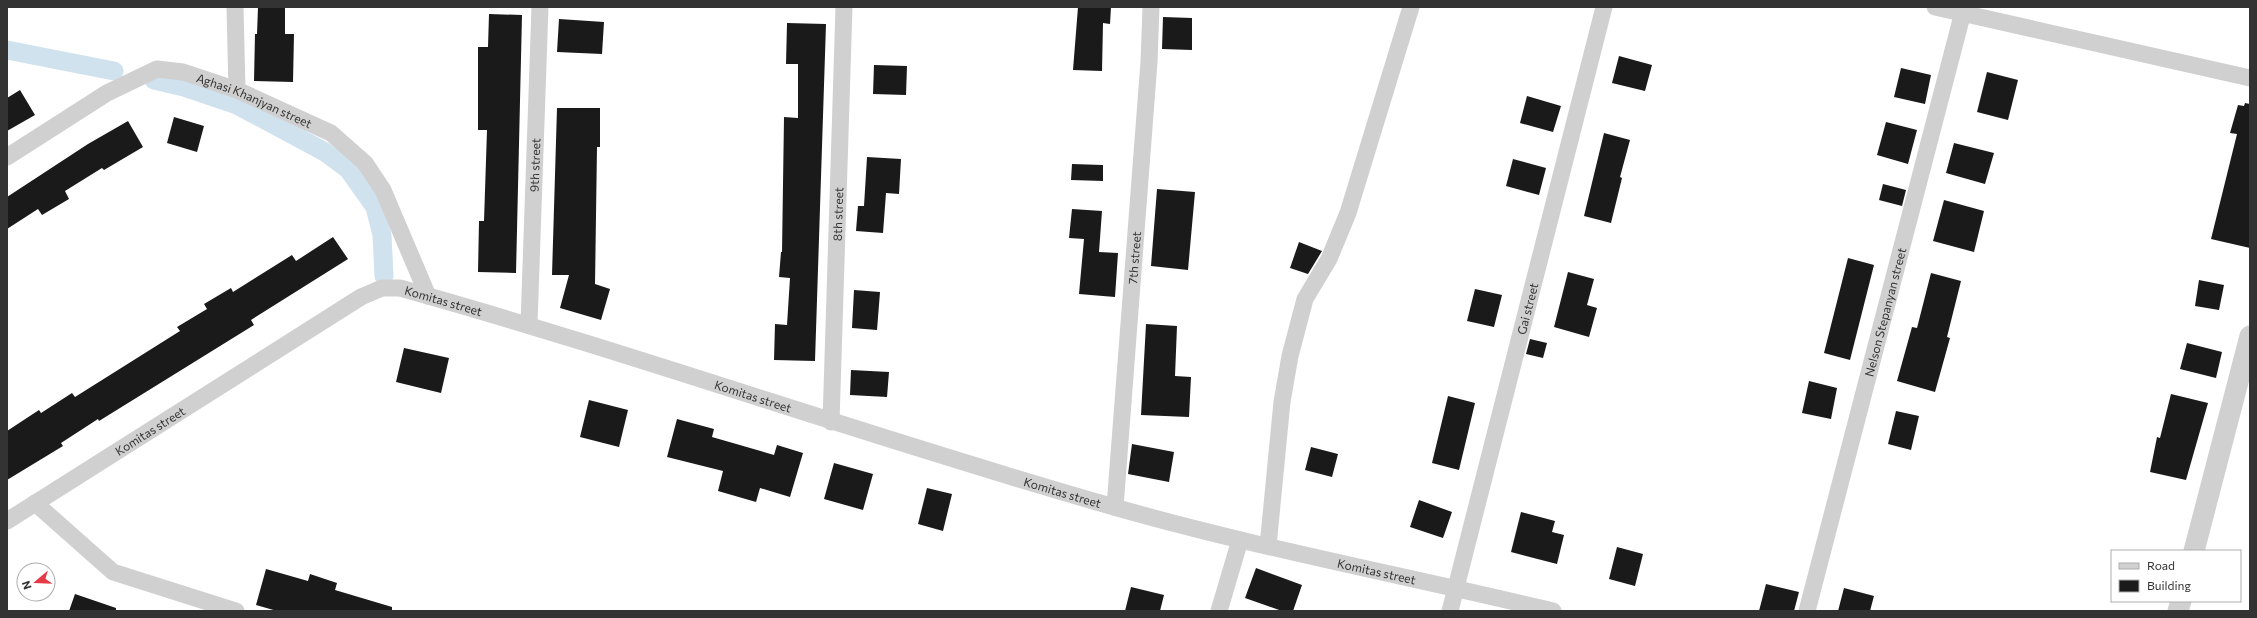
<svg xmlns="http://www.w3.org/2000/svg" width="2257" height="618" font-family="Commissioner,sans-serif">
<rect width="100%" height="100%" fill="#fff"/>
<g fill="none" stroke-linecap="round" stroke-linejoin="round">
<path stroke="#cfe2ee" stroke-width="19" d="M7,50l107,21
M154,80l30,7 53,18 88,47 23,17 27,38 7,28 2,41"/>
</g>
<path fill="#1a1a1a" d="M258,7h27v27h9l-1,48 -39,-1 1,-47h2z
M1078,7h33l-1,17 -7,-1 -1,48 -29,-1z
M489,14l33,1 -6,258 -38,-1 1,-51h5l3,-91h-9v-83h10z
M1163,17l29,1v32l-30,-1z
M559,19l45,3 -2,32 -45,-2z
M787,23l39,1 -11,337 -41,-1 1,-36 12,1 3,-47 -11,-1 2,-25h1l2,-135 14,1v-54h-12z
M1619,56l33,9 -7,26 -33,-8z
M874,65l33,1 -1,29 -33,-1z
M1901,68l30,7 -6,29 -31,-7z
M1987,72l31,8 -10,40 -31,-8z
M20,90l15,25 -28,16v-33z
M1527,96l34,10 -8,26 -33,-9z
M2245,103l5,1v144l-39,-9 26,-105 -7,-1 8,-28 6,1z
M557,108h43v39h-3l-2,137 15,5 -9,31 -41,-12 9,-33h-17z
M174,117l30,9 -7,26 -30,-9z
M128,121l15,26 -39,23 -2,-2 -37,23 4,8 -27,16 -4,-6 -31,20v-32l81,-53z
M1886,122l31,8 -9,34 -31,-9z
M1604,133l26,7 -10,37 2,1 -11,45 -27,-7z
M1954,143l40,10 -9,31 -39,-11z
M867,157l34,2 -2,35 -13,-1 -3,40 -27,-2 2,-25h6z
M1513,159l33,9 -7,27 -33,-9z
M1072,164l31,1v16l-32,-1z
M1883,184l23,6 -4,16 -23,-6z
M1157,189l38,3 -7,78 -37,-4z
M1944,200l40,11 -10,41 -41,-11z
M1072,209l30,2 -3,41 19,1 -3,44 -36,-3 5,-55 -15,-1z
M333,237l15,22 -97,61 3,5 -155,96 -1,-2 -37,24 2,3 -56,34v-49l32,-21 2,3 31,-20 3,4 105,-66 -3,-4 30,-18 -3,-5 27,-16 2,4 59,-37 4,6z
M1299,242l23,9 -14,23 -18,-6z
M1848,258l26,7 -24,95 -26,-7z
M1568,272l26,7 -7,26 10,3 -8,29 -35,-10z
M1931,273l30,8 -14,56 3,1 -15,54 -38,-11 15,-54 5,1z
M2199,280l25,5 -5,25 -24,-4z
M1475,289l27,6 -8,32 -27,-6z
M854,290l26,2 -3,38 -25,-2z
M1146,324l31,2 -2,50 16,1 -2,40 -48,-2z
M1530,339l17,4 -4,15 -17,-4z
M2187,343l35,9 -6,26 -36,-9z
M404,348l45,10 -8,35 -45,-11z
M851,370l38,2 -2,25 -37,-2z
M1809,381l28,7 -6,31 -29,-6z
M2171,394l37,9 -22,77 -36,-8 7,-35 3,1z
M1448,396l27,7 -16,67 -27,-7z
M589,400l39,10 -9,37 -39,-10z
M1896,411l23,5 -8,34 -23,-6z
M677,419l37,10 -2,8 62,18 3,-10 26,8 -13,44 -30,-9 -4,14 -38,-11 5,-20 -56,-14z
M1132,444l42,8 -5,30 -41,-8z
M1311,447l27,7 -6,23 -27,-7z
M834,463l39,11 -10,36 -39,-11z
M927,488l25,6 -9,37 -25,-7z
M1419,500l33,12 -9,26 -33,-11z
M1521,512l34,9 -3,11 12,3 -7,29 -46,-12z
M1617,547l26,7 -8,32 -26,-7z
M1256,568l46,17 -9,26h-11l-37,-13z
M266,569l42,12 2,-7 27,9 -2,7 57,17v4h-115l-21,-6z
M1766,584l33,8 -5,19h-35z
M1131,587l33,8 -4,16h-35z
M1844,588l30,8 -4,15h-32z
M75,594l41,14v3h-47z"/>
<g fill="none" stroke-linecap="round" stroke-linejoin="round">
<g stroke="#d0d0d0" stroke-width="17">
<path d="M235,7l2,83"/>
<path d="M1935,7l315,71"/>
<path id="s1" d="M7,157l100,-64 50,-24 26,3 54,18 94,43 34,30 18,27 45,106"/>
<path id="s2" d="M529,324l11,-317"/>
<path id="s3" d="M831,422l13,-415"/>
<path d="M35,503l78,69 123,39"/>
<path id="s4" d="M1115,507l34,-445 2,-55"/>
<path id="s5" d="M7,521l354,-224 21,-9h18c240,67 474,151 714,219 144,41 293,69 439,104"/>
<path d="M1268,546l14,-144 8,-46 15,-57 24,-40 19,-46 63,-206"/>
<path d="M1219,611l21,-71"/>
<path id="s6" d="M1450,611l154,-604"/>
<path id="s7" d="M1807,611l156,-599"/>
</g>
<path stroke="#d0d0d0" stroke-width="21" d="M2194,551l56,-215
M2178,611l3,-10"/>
</g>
<g text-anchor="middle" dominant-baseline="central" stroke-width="4" stroke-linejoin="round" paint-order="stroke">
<g font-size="12" fill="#333" stroke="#fff">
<text stroke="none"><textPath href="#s1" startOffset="277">Aghasi Khanjyan street</textPath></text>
<text stroke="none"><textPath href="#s2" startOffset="159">9th street</textPath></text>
<text stroke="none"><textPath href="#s3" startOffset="208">8th street</textPath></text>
<text stroke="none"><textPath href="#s4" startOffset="250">7th street</textPath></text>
<text stroke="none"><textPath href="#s5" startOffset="505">Komitas street</textPath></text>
<text stroke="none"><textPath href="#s6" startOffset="312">Gai street</textPath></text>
<text stroke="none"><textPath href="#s7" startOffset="309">Nelson Stepanyan street</textPath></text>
<text stroke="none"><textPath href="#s5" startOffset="829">Komitas street</textPath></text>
<text stroke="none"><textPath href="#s5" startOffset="169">Komitas street</textPath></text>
<text stroke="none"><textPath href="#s5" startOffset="1153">Komitas street</textPath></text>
<text stroke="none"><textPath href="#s5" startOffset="1477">Komitas street</textPath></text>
</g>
</g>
<rect width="2257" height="618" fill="none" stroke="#333333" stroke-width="16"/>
<rect x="2111" y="550" width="130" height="52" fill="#ffffff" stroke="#adadad"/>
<rect x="2119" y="563" width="20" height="6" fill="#d0d0d0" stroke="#adadad"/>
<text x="2147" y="570" font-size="12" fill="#333333">Road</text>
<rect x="2119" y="580" width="20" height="12" fill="#1a1a1a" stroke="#adadad"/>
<text x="2147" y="590" font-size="12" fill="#333333">Building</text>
<g transform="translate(36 582) rotate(251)"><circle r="19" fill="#ffffff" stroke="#adadad"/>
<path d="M0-3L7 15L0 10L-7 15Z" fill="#e63946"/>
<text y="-6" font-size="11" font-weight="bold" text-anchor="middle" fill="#333333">N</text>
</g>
</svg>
